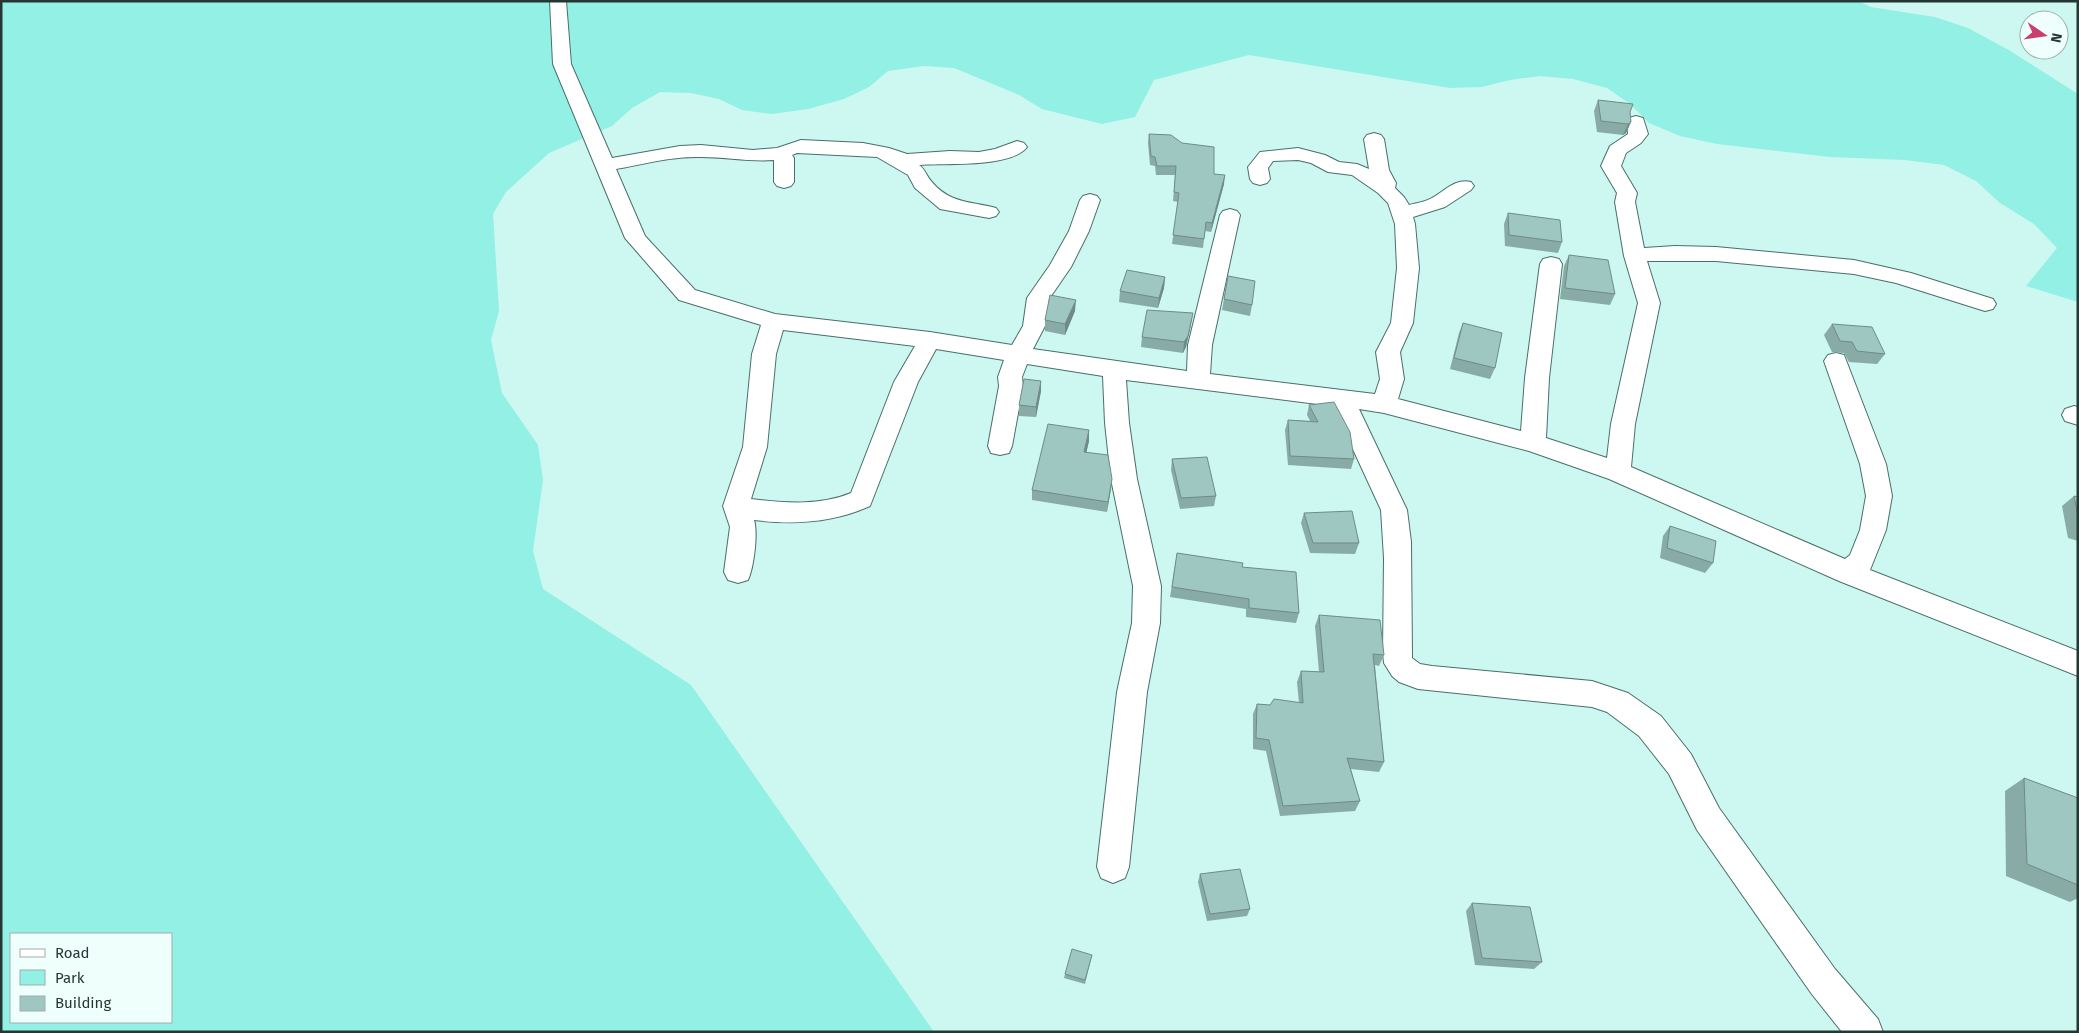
<svg xmlns="http://www.w3.org/2000/svg" width="2079" height="1033" font-family="'Fira Sans',sans-serif">
<rect width="100%" height="100%" fill="#cdf7f1"/>
<path fill="#93f0e4" fill-rule="evenodd" d="M1,1h1857l13,6 64,10 33,11 39,21 71,45v208l-52,-16 31,-38 -23,-24 -34,-21 -24,-22 -32,-16 -39,-5 -75,-3 -113,-13 -37,-8 -31,-13 -19,-19 -23,-16 -34,-9 -33,-3 -30,4 -28,7 -32,1 -201,-33 -95,25 -19,37 -33,7 -60,-15 -23,-14 -65,-27 -30,-2 -36,5 -19,16 -25,12 -36,10 -36,5 -30,-4 -23,-11 -28,-6 -31,-1 -28,16 -20,18 -63,27 -43,39 -13,22 6,97 -8,29 11,53 36,52 5,35 -10,71 10,38 148,96 243,347h-933zM11,934h160v88h-160z"/>
<g fill="none" stroke-linecap="round" stroke-linejoin="round">
<defs>
<path id="minor" d="M550,1h16l5,63 41,94 68,-12 21,-1 52,5 24,-2 24,-8 62,3 26,5 18,6 43,-3 29,1 16,-3 22,-8 7,2 3,4c-15,21 -84,16 -108,18 6,4 7,10 12,16 19,23 39,20 65,27l3,4 -3,4 -7,2 -49,-9 -25,-21 -7,-13 -31,-18 -80,-4 -5,2 2,3v24l-3,4 -7,2 -7,-2 -3,-4v-22c-25,2 -48,-3 -73,-3 -28,-1 -57,7 -85,12l29,67 50,54 80,24 155,18 82,13 11,-19 4,-28 23,-33 19,-34 11,-31 3,-4 7,-2 7,2 3,4 -11,31 -18,36 -22,32 -4,27 -12,23 154,22 1,-26 32,-130 3,-4 7,-2 7,2 3,4 -28,130 -2,29 165,20 5,-15 -4,-27 15,-29 6,-55 -2,-44 -7,-21 -10,-10 -26,-18 -24,-3 -17,-9 -13,-3 -25,1 -5,7 2,11 -3,4 -7,2 -7,-2 -3,-4 -2,-12 12,-15 38,-4 27,7 14,7 18,2 12,5 -5,-30 3,-4 7,-2 7,2 3,4 5,31 7,13 -1,5 9,9 5,8c7,-2 16,-3 23,-7 13,-7 23,-20 39,-16l3,4 -3,4 -26,17 -32,10 2,7 4,44 -6,55 -13,29 4,27 -6,20 123,32 4,-53 15,-114 3,-5 8,-2 8,2 3,5 -13,114 -3,60 61,20 4,-34 27,-121 -14,-47 -9,-54 2,-9 -16,-27 9,-20 18,-12 -1,-12 2,-4 7,-2 7,2 5,16 -7,9 -15,10 -5,13 16,27 -2,9 9,46 31,-2 41,1 138,13 57,13 82,26 3,5 -3,5 -8,2 -89,-28 -42,-9 -138,-13h-69l13,42 -25,121 -4,43 214,92 5,-4 10,-25 6,-34 -6,-32 -36,-103 4,-6 8,-2 8,2 42,109 6,32 -6,34 -16,40 208,81v25l-239,-95 -230,-102 -80,-28 -145,-38 -25,-4 48,101 4,32 1,116 8,6 12,2 160,15 36,12 33,23 30,38 28,54 116,161 43,50 5,13h-41l-31,-39 -114,-163 -28,-56 -30,-38 -32,-24 -15,-5 -174,-18 -19,-7 -7,-6 -8,-13 -1,-10 1,-95 -3,-48 -48,-104 -207,-26 3,43 8,56 24,107 -1,37 -13,69 -18,175 -4,11 -12,5 -12,-5 -4,-11 20,-175 15,-69 1,-37 -22,-107 -6,-56 -2,-47 -76,-12 -5,13 1,9 -11,60 -3,7 -9,2 -9,-2 -3,-7 11,-60 -1,-9 6,-17 -68,-11 -18,33 -48,124c-37,17 -76,19 -116,14 4,13 0,47 -6,60l-10,3 -10,-3 -4,-8 6,-45 -7,-21 20,-59 9,-93 9,-29 -82,-25 -54,-62 -72,-174zM783,330l132,16 -21,36 -43,111c-31,13 -67,10 -100,6l16,-52 9,-93z
M2074,406l4,1v18l-13,-4 -3,-6 3,-6z"/>
</defs>
<use href="#minor" stroke="#496f6a" stroke-width="2"/>
<use href="#minor" fill="#fff" fill-rule="evenodd"/>
</g>
<path fill="#88aba6" d="M1598,100l32,12 1,10 -5,11 -3,2 -26,-3 -3,-21z
M1149,134l65,40 10,10 -13,48 -6,-1 -2,17 -31,-4 6,-42 -5,-1 2,-26h-19l-1,-9 -5,-1 -2,-22z
M1508,213l54,29 -4,11 -53,-7 -1,-22z
M1569,255l46,39 -5,11 -50,-6 4,-33z
M1228,276l24,29 -2,11 -28,-6z
M1165,277l-1,11 -6,20 -39,-6 1,-11z
M1075,311l-10,24 -20,-4v-11z
M1463,323l32,45 -5,11 -40,-10 9,-36z
M1191,324l-5,23 -3,6 -42,-6 1,-10z
M1832,324l53,30 -8,10 -28,-2 -5,-9 -12,-1 -8,-17z
M1041,381v10l-5,26 -17,-1v-11z
M1309,405l45,54 -3,10 -63,-4 -3,-35 3,-10 22,1 -3,-6z
M1089,441l-3,12 26,26 -5,33 -75,-12v-10z
M1172,459l44,37 -2,10 -34,3 -9,-39z
M2074,496l4,1v44l-10,-3 -6,-32z
M1304,513l55,30 -4,11 -45,-1 -9,-30z
M1670,526l43,37 -8,10 -45,-15 3,-22z
M1177,553l65,14 57,46 -3,10 -50,-6v-8l-76,-12z
M1319,615l65,40 -5,11 -4,-1 9,97 -5,10 -28,-3 9,32 -5,10 -75,5 -14,-65 -13,-2v-35l4,-10 13,1 29,-2 -2,-21 4,-11 18,1 -4,-46z
M2024,778l54,20v100l-8,4 -64,-26 -1,-85z
M1200,874l50,35 -3,7 -40,5 -9,-39z
M1472,903l70,59 -8,7 -59,-4 -9,-54z
M1092,955l-7,29 -21,-6 1,-4z"/>
<path fill="#6f8b87" d="M1631,122l-5,11 -3,2 5,-11z
M1225,175l-1,9 -13,48 1,-9z
M1165,277l-1,11 -6,20 1,-10z
M1076,300l-1,11 -10,24v-11z
M1193,313l-2,11 -5,23 -3,6 1,-11z
M1041,381v10l-5,26v-10z
M1089,430v11l-5,22v-11z
M1112,479l-1,10 -4,23 1,-10z"/>
<path fill="#9ec7c1" stroke="#6f8b87" d="M1598,100l35,4 -3,8 1,10 -3,2 -27,-3z
M1149,134l22,1 11,8 32,4v27l11,1 -13,48 -6,-1 -2,17 -31,-4 6,-42 -5,-1 2,-26h-19l-2,-9 -4,-1z
M1508,213l52,7 2,22 -53,-7z
M1569,255l39,5 7,34 -50,-6z
M1127,270l38,7 -6,21 -39,-7z
M1228,276l27,5 -3,24 -28,-6z
M1050,295l26,5 -11,24 -20,-4z
M1147,310l46,3 -5,23 -4,6 -42,-5z
M1463,323l39,10 -7,35 -41,-10z
M1832,324l40,3 13,27 -28,-3 -5,-9 -12,-1z
M1024,379l17,2 -5,26 -17,-2z
M1334,402l16,30 4,27 -64,-3 -2,-36 30,2 -9,-17z
M1048,424l41,6 -5,22 24,3 4,24 -4,23 -76,-12z
M1207,457l9,39 -35,2 -9,-39z
M2074,496l4,1v19z
M1352,511l7,32h-46l-9,-30z
M1670,526l46,15 -3,22 -46,-15z
M1177,553l66,10 -1,4 54,5 3,41 -50,-5v-9l-77,-12z
M1319,615l61,5 4,35 -11,-1 11,108 -37,-4 13,43 -77,5 -14,-66 -13,-2 1,-34 13,1 4,-6 29,4 -2,-32 23,1z
M2024,778l54,20v87l-51,-21z
M1240,869l10,40 -40,5 -10,-40z
M1472,903l58,4 12,55 -60,-4z
M1072,949l20,6 -7,25 -20,-6z"/>
<rect width="2079" height="1033" fill="none" stroke="#253633" stroke-width="5"/>
<rect x="10" y="933" width="162" height="90" fill="#eefffc" stroke="#9eafac"/>
<rect x="20" y="949" width="25" height="8" fill="#ffffff" stroke="#9eafac"/>
<text x="55" y="958" font-size="15" fill="#253633">Road</text>
<rect x="20" y="970" width="25" height="15" fill="#93f0e4" stroke="#9eafac"/>
<text x="55" y="983" font-size="15" fill="#253633">Park</text>
<rect x="20" y="996" width="25" height="15" fill="#9ec7c1" stroke="#9eafac"/>
<text x="55" y="1008" font-size="15" fill="#253633">Building</text>
<g transform="translate(2044 35) rotate(103)"><circle r="24" fill="#eefffc" stroke="#9eafac"/>
<path d="M0-4L9 19L0 12L-9 19Z" fill="#cc3f6d"/>
<text y="-8" font-size="14" font-weight="bold" text-anchor="middle" fill="#253633">N</text>
</g>
</svg>
